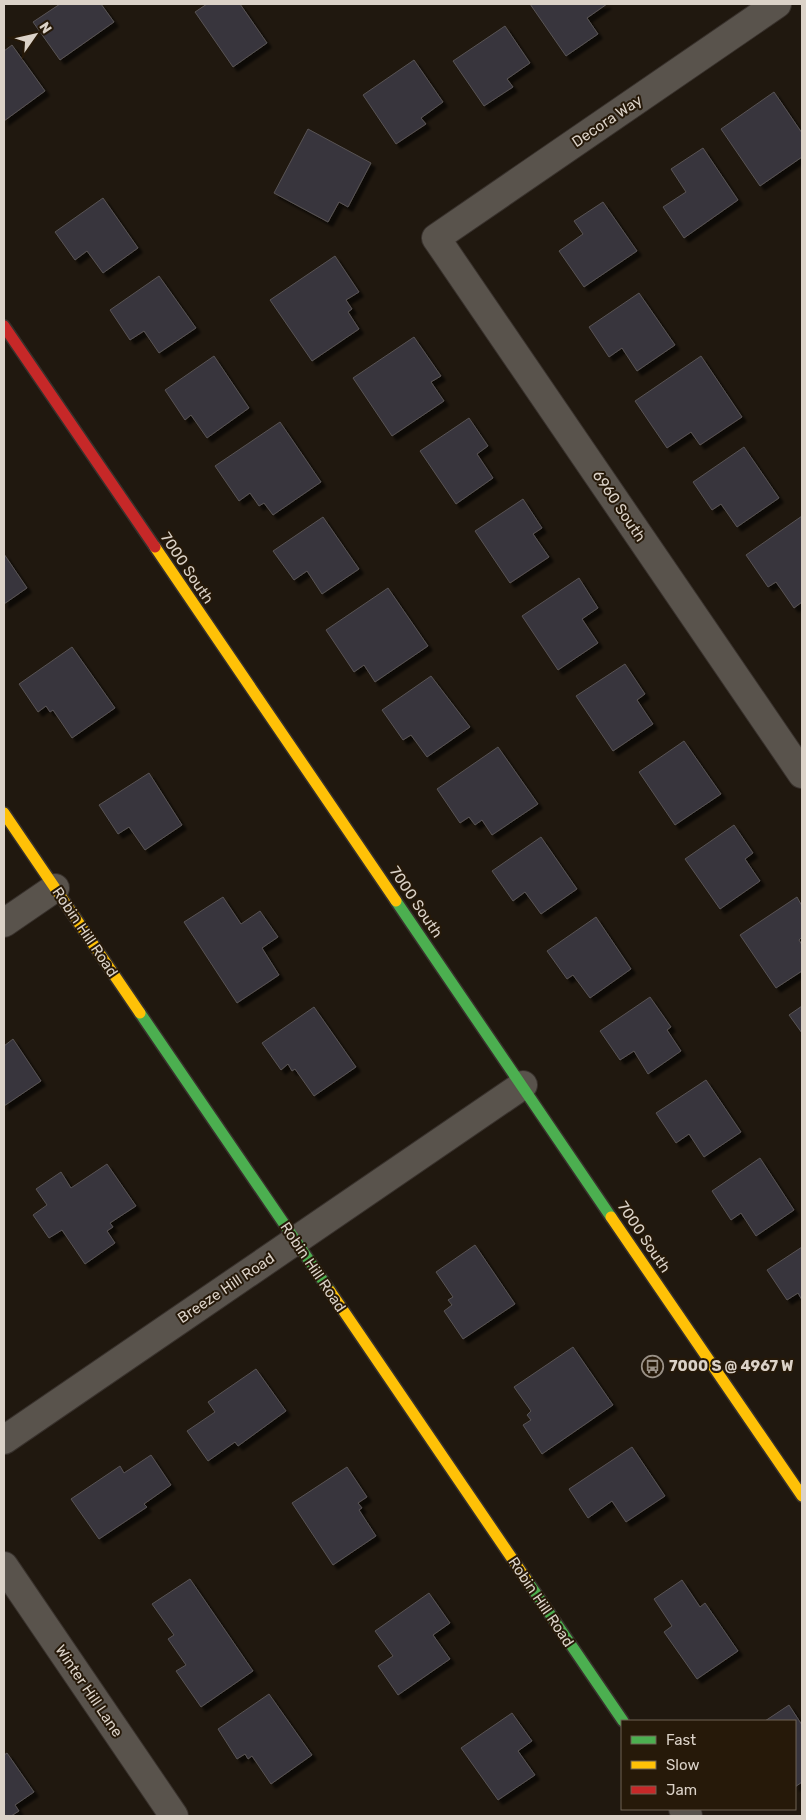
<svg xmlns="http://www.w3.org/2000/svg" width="806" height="1820" font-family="Rubik,sans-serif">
<defs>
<filter id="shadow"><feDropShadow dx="4.5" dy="4.5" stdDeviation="1" flood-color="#0009"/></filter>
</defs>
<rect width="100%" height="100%" fill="#20180f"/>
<path fill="#39343d" stroke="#585454" filter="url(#shadow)" d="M60,4h41l13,18 -54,38 -27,-38z
M207,4h33l27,39 -34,24 -38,-55z
M530,4h77l-20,14 11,16 -32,22z
M505,26l25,37 -23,16 6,8 -29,19 -31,-45z
M12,45l33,46 -41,30v-70z
M414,60l29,42 -22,16 5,6 -30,20 -33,-49z
M774,92l28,41v24l-42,29 -39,-57z
M308,129l63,34 -23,44 -9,-5 -11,20 -54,-29z
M703,148l35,52 -54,38 -21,-31 23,-15 -15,-23z
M103,198l35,50 -35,25 -16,-22 -12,9 -20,-28z
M603,202l34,49 -53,36 -25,-36 24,-17 -9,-13z
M335,256l24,36 -13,8 6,9 -4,3 11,17 -47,32 -42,-61z
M159,276l37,52 -37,25 -15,-22 -14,9 -20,-30z
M639,293l36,52 -38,26 -15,-23 -13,9 -20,-30z
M414,337l27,39 -10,6 13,19 -52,35 -39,-58z
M214,356l35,52 -42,30 -16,-23 -6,5 -20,-30z
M701,356l41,61 -42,28 -9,-13 -24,16 -32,-47z
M469,418l19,28 -11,8 16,24 -37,26 -36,-53z
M280,422l41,60 -48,33 -9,-12 -5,3 -9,-13 -11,8 -24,-35z
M744,447l35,51 -42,29 -16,-23 -9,6 -19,-28z
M523,499l19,29 -9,6 16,23 -39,26 -35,-52z
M802,516v86l-8,6 -18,-26 -8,5 -22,-32z
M323,517l36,52 -37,25 -15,-23 -13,9 -21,-29z
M4,554l23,34 -23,16z
M579,578l19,30 -16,11 16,24 -40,27 -36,-54z
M388,588l40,58 -53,36 -11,-17 -10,7 -28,-42z
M72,647l43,61 -43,30 -19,-28 -3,2 -4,-6 -8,6 -19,-28z
M625,664l20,30 -8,6 16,24 -40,27 -37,-55z
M431,676l39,51 -43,30 -16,-22 -8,5 -21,-30z
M684,741l37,53 -46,31 -36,-53z
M498,747l40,57 -46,31 -10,-15 -7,5 -6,-8 -9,6 -23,-34z
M149,773l33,52 -37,25 -16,-23 -11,7 -19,-29z
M734,825l19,28 -8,6 15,22 -40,28 -35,-50z
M541,837l36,52 -36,25 -16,-22 -12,9 -21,-30z
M223,897l18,27 19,-13 18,26 -16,11 17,27 -42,28 -53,-81z
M797,897l5,9v31l-3,3 3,5v26l-26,17 -36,-53z
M596,917l35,52 -41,29 -17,-23 -6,4 -20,-28z
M650,997l21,30 -4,3 14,21 -33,23 -14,-23 -14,9 -20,-29z
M802,1006v27l-13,-18z
M314,1007l42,60 -42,29 -19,-27 -3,2 -4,-7 -7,6 -19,-27z
M13,1039l28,42 -37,25v-60z
M706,1080l35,52 -37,25 -15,-23 -13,9 -20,-30z
M760,1158l34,52 -38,26 -15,-23 -10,7 -19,-29z
M107,1164l29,42 -26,17 3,4 -6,4 8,12 -30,21 -23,-34 -13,8 -16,-23 14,-10 -11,-16 25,-17 10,16z
M475,1245l40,59 -52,35 -19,-28 8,-6 -4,-5 5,-3 -17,-25z
M802,1247v53l-4,-7 -11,7 -20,-30z
M573,1347l40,58 -71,49 -19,-29 8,-5 -4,-5 4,-4 -17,-24z
M256,1369l30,42 -48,35 -3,-4 -27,19 -21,-30 28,-19 -7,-10z
M632,1447l33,49 -39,26 -14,-21 -24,17 -19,-29z
M151,1455l20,30 -27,19 3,3 -48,32 -28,-40 49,-33 4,7z
M347,1467l20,30 -9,6 4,5 -3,2 17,26 -43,29 -41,-62z
M190,1579l63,92 -52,36 -25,-36 10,-6 -18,-26 6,-4 -22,-31z
M682,1580l18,27 5,-4 33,48 -41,28 -33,-47 8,-6 -18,-27z
M429,1593l21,30 -17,12 17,24 -52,36 -20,-29 15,-10 -18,-25z
M269,1694l43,61 -41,29 -19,-28 -4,3 -3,-5 -8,5 -19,-30z
M789,1705l13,20v57l-7,5v-66h-30z
M512,1713l20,28 -14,10 17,24 -37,25 -37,-52z
M7,1753l27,39 -19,13 4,6 -8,5h-7v-61z"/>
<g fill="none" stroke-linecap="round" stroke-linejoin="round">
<defs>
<path id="street" d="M777,4l-341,234 366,536
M4,923l51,-35
M4,1440l519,-355
M4,1566l170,250
M683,1809l5,7"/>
<path id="fast" d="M396,901l215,316
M140,1013l190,278
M526,1579l97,142"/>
<path id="slow" d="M155,547l241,354
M4,813l136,200
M611,1217l191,279
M330,1291l196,288"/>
<path id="jam" d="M4,326l151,221"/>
</defs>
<use href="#street" stroke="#38312c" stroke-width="30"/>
<use href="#fast" stroke="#38312c" stroke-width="14"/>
<use href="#slow" stroke="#38312c" stroke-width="14"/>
<use href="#jam" stroke="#38312c" stroke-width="14"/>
<use href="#street" stroke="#59534c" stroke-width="28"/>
<use href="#fast" stroke="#4caf50" stroke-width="11"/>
<use href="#slow" stroke="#ffc107" stroke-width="11"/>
<use href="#jam" stroke="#c62828" stroke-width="11"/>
</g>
<defs>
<symbol id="bus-ring" viewBox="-11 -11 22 22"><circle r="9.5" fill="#261909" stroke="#9a9187" stroke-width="1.5"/><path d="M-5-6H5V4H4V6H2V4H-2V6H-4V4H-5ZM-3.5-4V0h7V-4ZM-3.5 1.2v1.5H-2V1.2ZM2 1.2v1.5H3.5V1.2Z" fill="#9a9187"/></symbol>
</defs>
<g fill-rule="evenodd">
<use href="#bus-ring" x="640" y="1354" width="25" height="25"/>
</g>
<g text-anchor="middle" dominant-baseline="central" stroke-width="4" stroke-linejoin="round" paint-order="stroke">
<g font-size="15" fill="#dbd2c8" stroke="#261909">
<text transform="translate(607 121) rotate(-34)">Decora Way</text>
<text transform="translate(619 506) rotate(56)">6960 South</text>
<text transform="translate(187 568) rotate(56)">7000 South</text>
<text transform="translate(416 902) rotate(56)">7000 South</text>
<text transform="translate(85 932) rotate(56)">Robin Hill Road</text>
<text transform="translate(644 1237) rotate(56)">7000 South</text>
<text transform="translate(313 1267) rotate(56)">Robin Hill Road</text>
<text transform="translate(226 1288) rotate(-34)">Breeze Hill Road</text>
<text transform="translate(541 1602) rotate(56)">Robin Hill Road</text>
<text transform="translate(89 1691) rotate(56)">Winter Hill Lane</text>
</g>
<g font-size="15" font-weight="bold" fill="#dbd2c8" stroke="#261909" text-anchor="start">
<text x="669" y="1366">7000 S @ 4967 W</text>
</g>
</g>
<rect width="806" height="1820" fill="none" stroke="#dbd2c8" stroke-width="10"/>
<rect x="621" y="1720" width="175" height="90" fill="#261909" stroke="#6e6355"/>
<rect x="631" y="1736" width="25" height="8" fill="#4caf50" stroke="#6e6355"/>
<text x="666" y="1745" font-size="15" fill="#dbd2c8">Fast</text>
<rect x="631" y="1761" width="25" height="8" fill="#ffc107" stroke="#6e6355"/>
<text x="666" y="1770" font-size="15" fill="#dbd2c8">Slow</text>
<rect x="631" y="1786" width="25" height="8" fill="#c62828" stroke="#6e6355"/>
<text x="666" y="1795" font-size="15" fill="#dbd2c8">Jam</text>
<g transform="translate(35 35) rotate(56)" stroke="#261909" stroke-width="4" paint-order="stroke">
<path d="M0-4L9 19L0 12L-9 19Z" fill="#dbd2c8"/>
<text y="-8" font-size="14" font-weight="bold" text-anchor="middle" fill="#dbd2c8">N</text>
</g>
</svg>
